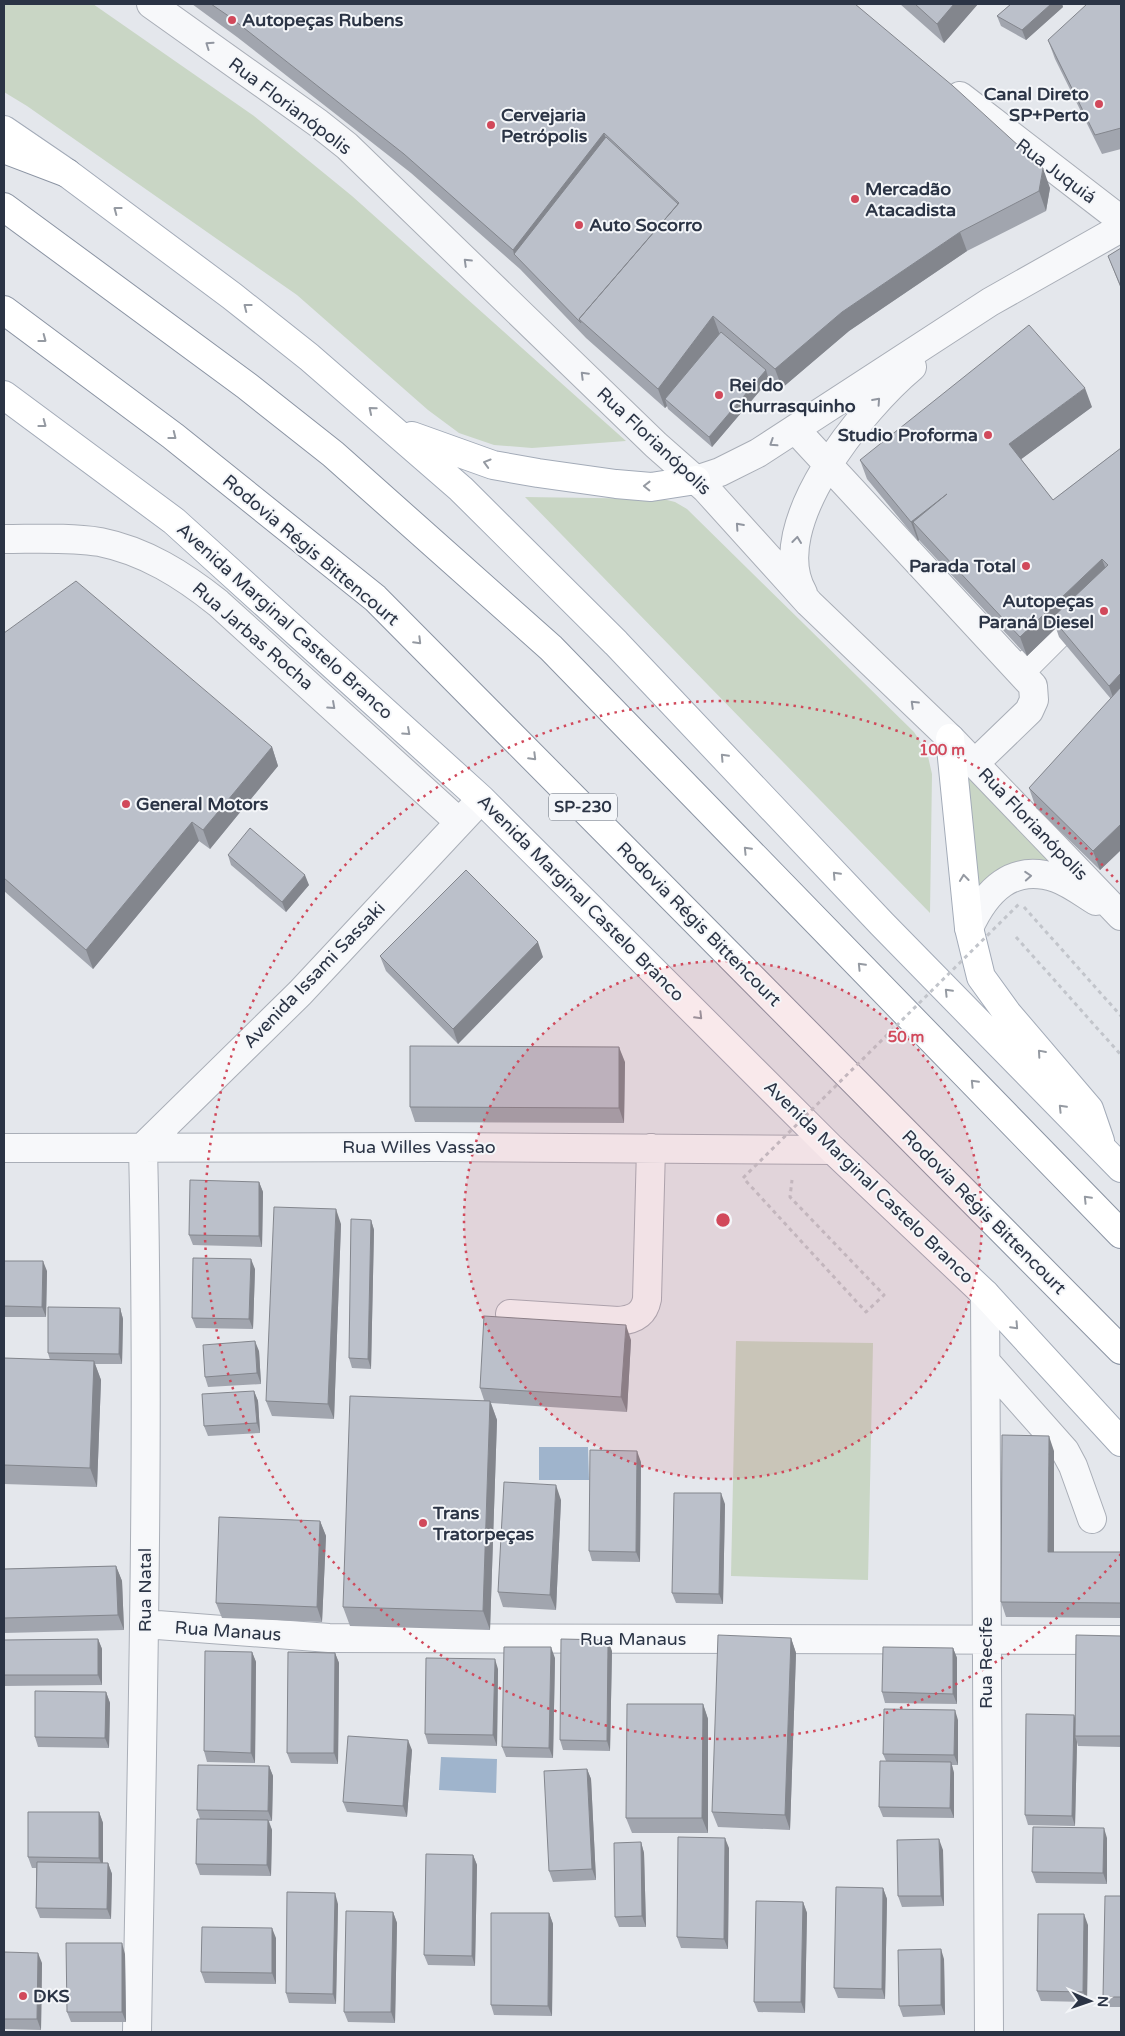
<svg xmlns="http://www.w3.org/2000/svg" width="1125" height="2036" font-family="'Varela Round',sans-serif">
<rect width="100%" height="100%" fill="#e4e7ec"/>
<path fill="#c9d6c5" d="M4,4h89l161,112 98,80 274,245 -94,7 -38,-3 -35,-12 -31,-23 -131,-115 -270,-189 -23,-14z
M525,497l138,2 12,3 12,7 227,223 13,20 5,22 -2,139z
M963,760l103,105c-26,-2 -55,-9 -76,11 -7,7 -12,17 -18,26z
M736,1341l137,2 -5,237 -137,-4z"/>
<path fill="#9fb4cc" d="M539,1447h49l1,33h-50z
M441,1757l56,2 -1,34 -57,-3z"/>
<g fill="none" stroke-linecap="round" stroke-linejoin="round">
<defs>
<path id="minor" d="M151,4l167,119 29,23 309,299 50,44 103,114 141,135 171,178
M960,96l161,124
M795,429l238,257 1,14 -5,11 -55,53
M696,480l24,-8 38,-19 232,-151 131,-74
M4,539c31,0 65,-2 96,3 45,9 83,33 118,61l241,219
M803,593c-39,-67 61,-186 109,-226
M1021,671l63,-63
M969,928c17,-37 43,-65 87,-50 14,5 27,15 40,23
M143,1147l157,-154 171,-183
M4,1148l432,-1 397,3
M985,1294l4,738
M510,1314l108,7c15,-1 26,-6 29,-22l4,-151
M986,1362l79,89 8,15 19,53
M144,1624l185,14 792,2
M137,2032c5,-295 13,-590 6,-885"/>
<path id="major" d="M4,130l63,43 165,123 77,61 152,132 155,154 266,281 239,244
M4,395l170,126 307,278 352,351 152,144 136,148
M412,436l81,29 45,8 78,11 35,3 45,-7
M950,738l19,190 12,49 26,36 82,96 11,32"/>
<path id="highway" d="M4,149l63,24
M4,207l243,179 86,68 218,194 570,586
M4,310l169,126 202,162 746,752"/>
</defs>
<use href="#minor" stroke="#a9aeb7" stroke-width="30"/>
<use href="#major" stroke="#a3abb8" stroke-width="30"/>
<use href="#highway" stroke="#8b94a3" stroke-width="30"/>
<path stroke="#c2c5cb" stroke-width="3" stroke-dasharray="4 4" stroke-linecap="butt" d="M1024,907l97,109
M1016,937l105,118
M746,1181l120,131 18,-17 -94,-98 2,-17"/>
<use href="#minor" stroke="#f7f8fa" stroke-width="28"/>
<use href="#major" stroke="#fff" stroke-width="28"/>
<use href="#highway" stroke="#fff" stroke-width="28"/>
<path stroke="#c2c5cb" stroke-width="3" stroke-dasharray="4 4" stroke-linecap="butt" d="M743,1178l277,-275"/>
</g>
<path fill="#a1a5ae" d="M192,4h663l195,184 -4,23 -79,40 -118,80 -67,57 -15,-13 2,5 -57,67 -44,-38 -1,-3 -2,2 -79,-70 -66,-69 -109,-96 -174,-136z
M900,4h78l-34,39z
M1011,4h51l1,3 -37,33 -25,-14 -4,-10z
M1121,4v145l-19,5 -47,-95 -7,-19z
M1121,248v41l-13,-33z
M1092,407l-71,52 32,41 68,-52v402l-21,20 -64,-62 -7,-20 82,-89 -52,-62 -3,-9 -29,28 -108,-116 -1,1 -51,-62 -7,-19z
M4,633l268,114 6,19 -68,83 -11,-8 -106,128 -89,-78z
M228,855l81,30 -23,27 -55,-47z
M380,956l163,1 -85,87 -72,-73z
M625,1062l-1,61 -209,-1 -5,-15z
M259,1182l4,10 -1,55 -69,-2 -4,-10z
M371,1220l3,10 -3,139 -19,-1 -3,-10z
M341,1224l-7,195 -62,-3 -6,-15z
M4,1261l43,10 -1,46h-42z
M255,1269l-2,60 -57,-1 -4,-10z
M120,1308l3,11 -1,45h-27l6,16 -4,107 -93,-3v-126l46,2 -2,-7z
M631,1340l-4,72 -136,-9 6,17 -7,210 -140,-4 -7,-19 141,-207 -4,-12z
M259,1351l2,33 -53,3 -3,-10z
M254,1391l4,10 2,32 -52,3 -4,-10z
M1054,1451v101h67v66l-115,-1 -5,-15z
M641,1462l-1,100 -48,-1 -3,-10z
M561,1500l-5,110 -53,-3 -5,-15z
M725,1504l-2,100 -47,-1 -4,-10z
M320,1521l6,15 -4,86 -100,-4 -6,-15z
M116,1566l6,15 2,49 -120,3v-64z
M1121,1636v111l-43,-1 -1,-4 -2,84 -47,-1 -3,-10 49,-100 1,4z
M791,1638l5,15 -6,177 -72,-3 -6,-15z
M98,1639l4,10v36l-98,1v-46z
M953,1648l4,10v46l-72,-1 -3,-11z
M612,1651l-2,100 -47,-1 -3,-10z
M252,1652l4,10 -1,101 -48,-1 -3,-11z
M335,1653l4,10 -1,101 -47,-1 -4,-10z
M555,1658l-2,100 -47,-1 -4,-10z
M498,1669l-1,77 -69,-2 -3,-10z
M106,1692l4,11 -1,45 -71,-1 -3,-10z
M703,1704l5,15v114h-76l-6,-15z
M958,1720v45h-6l2,8v45l-71,-1 -4,-10 7,-46 -3,-7z
M412,1750l-5,67 -60,-5 -4,-10z
M269,1766l4,10 -1,45h-3l3,9 -1,46 -71,-1 -4,-11 4,-45 -3,-9z
M587,1769l4,10 5,101 -43,2 -4,-11z
M99,1812l4,11v40h5l4,11 -1,45 -71,-1 -4,-10v-40h-4l-4,-11z
M1107,1838v46l-71,-1 -4,-11z
M641,1842l3,11 2,74h-27l-4,-10z
M729,1848l-1,101 -47,-1 -4,-11z
M943,1850l1,56 -42,1 -4,-11z
M473,1855l4,10 -2,101 -47,-1 -4,-10z
M883,1888l4,11 -2,100 -47,-1 -4,-10z
M1121,1896v111h-14l-4,-10z
M803,1902l4,11 -2,100 -47,-1 -4,-10z
M338,1904l-2,100 -47,-1 -3,-10z
M393,1912l4,11 -2,100 -47,-1 -4,-10z
M549,1913l4,11 -1,92 -58,-1 -3,-10z
M1088,1925l-1,77 -46,-1 -4,-10z
M276,1938v46l-71,-1 -4,-11z
M4,1952l38,11 -1,67 -37,-1z
M125,1954l1,68h-55l-4,-10z
M944,1959l1,56 -42,2 -4,-11z"/>
<path fill="#83868d" d="M954,4h24l-34,39 -7,-19z
M1051,4h11l1,3 -37,33 -4,-10z
M604,133l7,19 -97,102 -1,-4z
M1043,168l7,20 -4,23 -7,-20z
M960,232l7,19 -118,80 -67,57 -7,-19 67,-57z
M713,316l7,19 -55,64 2,7 -2,2 -7,-19z
M766,370l3,10 -57,67 -3,-10z
M1085,388l7,19 -76,56 -7,-19z
M947,494l-34,28 6,18 -1,1 -7,-19z
M1102,559l7,19 -57,40 4,10 -29,28 -7,-19z
M1121,673v27l-5,6 -7,-20z
M272,747l6,19 -68,83 -7,-19z
M192,822l7,19 -106,128 -7,-19z
M1121,824v26l-21,20 -7,-19z
M305,875l4,10 -23,27 -4,-10z
M538,942l5,15 -85,87 -5,-15z
M619,1047l6,15 -1,61 -5,-15z
M259,1182l4,10 -1,55 -3,-11z
M336,1209l5,15 -7,195 -6,-15z
M371,1220l3,10 -3,139 -3,-10z
M251,1259l4,10 -2,60 -4,-10z
M43,1261l4,10 -1,46 -4,-10z
M120,1308l3,11 -1,45 -3,-10z
M626,1325l5,15 -4,72 -6,-15z
M255,1341l4,10 2,33 -4,-11z
M94,1361l7,19 -4,107 -7,-19z
M254,1391l4,10 2,32 -3,-10z
M490,1401l7,19 -7,210 -7,-19z
M1049,1436l5,15v116l-6,-15z
M637,1451l4,11 -1,100 -4,-10z
M556,1485l5,15 -5,110 -6,-15z
M721,1493l4,11 -2,100 -4,-10z
M320,1521l6,15 -4,86 -5,-15z
M116,1566l6,15 2,49 -6,-15z
M791,1638l5,15 -6,177 -5,-15z
M98,1639l4,10v36l-4,-10z
M608,1640l4,11 -2,100 -3,-10z
M551,1647l4,11 -2,100 -4,-10z
M953,1648l4,10v46l-4,-10z
M252,1652l4,10 -1,101 -4,-10z
M335,1653l4,10 -1,101 -4,-11z
M495,1659l3,10 -1,77 -4,-11z
M106,1692l4,11 -1,45 -4,-10z
M703,1704l5,15v114l-6,-15z
M955,1710l3,10v45l-4,-10z
M1074,1715l3,10 -2,11 2,6 -2,84 -3,-10z
M408,1740l4,10 -5,67 -4,-11z
M951,1762l3,11v45l-4,-10z
M269,1766l4,10 -1,45 -4,-10z
M587,1769l4,10 5,101 -4,-11z
M99,1812l4,11v46l-4,-11z
M268,1820l4,10 -1,46 -4,-11z
M1104,1828l3,10v46l-4,-11z
M725,1838l4,10 -1,101 -4,-10z
M939,1839l4,11 1,56 -3,-10z
M641,1842l3,11 2,74 -4,-11z
M473,1855l4,10 -2,101 -3,-10z
M108,1863l4,11 -1,45 -4,-10z
M883,1888l4,11 -2,100 -3,-10z
M335,1893l3,11 -2,100 -3,-10z
M803,1902l4,11 -2,100 -4,-11z
M393,1912l4,11 -2,100 -4,-11z
M549,1913l4,11 -1,92 -4,-10z
M1084,1914l4,11 -1,77 -4,-10z
M272,1928l4,10v46l-4,-11z
M122,1943l3,11 1,68 -4,-10z
M941,1949l3,10 1,56 -4,-10z
M38,1953l4,10 -1,67 -4,-11z"/>
<path fill="#bbc0ca" stroke="#83868d" d="M211,4h644l98,82 90,82 -4,23 -79,41 -118,80 -67,57 -62,-53 -55,73 -79,-70 100,-116 -75,-70 -91,117 -109,-96 -174,-137z
M915,4h39l-17,20z
M1011,4h40l-29,26 -25,-14z
M1087,4h34v124l-26,7 -47,-95z
M606,137l72,67 -99,115 2,4 -67,-69z
M1121,248v39l-13,-31z
M1029,325l56,63 -76,56 44,56 68,-52v225l-12,13 -57,-68 56,-53 -6,-6 -82,78 -107,-115 34,-28 -36,28 -51,-62z
M721,332l45,38 -57,67 -44,-38z
M76,581l196,166 -69,83 -11,-8 -106,128 -82,-72v-245z
M1121,687v137l-28,27 -64,-63z
M250,828l55,47 -23,27 -54,-47z
M466,870l72,72 -85,87 -73,-73z
M410,1046l209,1v61l-209,-1z
M190,1180l69,2v54l-70,-1z
M274,1207l62,2 -8,195 -62,-3z
M351,1219l20,1 -3,139 -19,-1z
M193,1258l58,1 -2,60 -57,-1z
M4,1261h39l-1,46 -38,-1z
M48,1307l72,1 -1,46 -71,-1z
M484,1316l142,9 -5,72 -141,-9z
M255,1341l2,32 -52,4 -2,-32z
M4,1358l90,3 -4,107 -86,-3z
M254,1391l3,32 -53,3 -2,-32z
M350,1396l140,5 -7,210 -140,-4z
M1002,1435l47,1 -1,116h73v51l-120,-1z
M590,1450l47,1 -1,101 -47,-1z
M504,1482l52,3 -6,110 -52,-3z
M674,1493h47l-2,101 -47,-1z
M219,1517l101,4 -3,86 -101,-4z
M116,1566l2,49 -114,3v-49z
M718,1635l73,3 -6,177 -73,-3z
M1076,1635l45,1v100h-46z
M98,1639v36h-94v-35z
M561,1639l47,1 -1,101 -47,-1z
M504,1647h47l-2,101 -47,-1z
M883,1647l70,1v46l-71,-2z
M205,1651l47,1 -1,101 -47,-2z
M288,1652l47,1 -1,100h-47z
M426,1658l69,1 -2,76 -68,-1z
M35,1691l71,1 -1,46 -70,-1z
M627,1704h76l-1,114h-76z
M884,1709l71,1 -1,45 -71,-1z
M1026,1714l48,1 -2,101 -47,-1z
M348,1736l60,4 -5,66 -60,-4z
M880,1761l71,1 -1,46 -71,-1z
M198,1765l71,1 -1,45 -71,-1z
M587,1769l5,100 -43,2 -5,-100z
M28,1812h71v46l-71,-1z
M197,1819l71,1 -1,45 -71,-1z
M1033,1827l71,1 -1,45 -71,-1z
M678,1837l47,1 -1,101 -47,-2z
M939,1839l2,57h-43l-1,-56z
M641,1842l1,74 -27,1 -1,-74z
M426,1854l47,1 -1,101 -48,-1z
M37,1862l71,1 -1,46 -71,-1z
M836,1887l47,1 -1,101 -48,-1z
M287,1892l48,1 -2,101 -47,-1z
M1105,1896h16v101h-18z
M756,1901l47,1 -2,100h-47z
M346,1911l47,1 -2,100h-47z
M491,1913h58l-1,93 -57,-1z
M1038,1914h46l-1,78 -46,-1z
M202,1927l70,1v45l-71,-1z
M66,1943h56v69h-55z
M941,1949v56l-42,1 -1,-56z
M4,1952l34,1 -1,66h-33z"/>
<defs><path id="oneway-chevron" d="M-2-3.5L2.5 0L-2 3.5" fill="none" stroke-width="1.6" stroke-linecap="round" stroke-linejoin="round" transform="scale(1.25)"/></defs>
<g stroke="#9196a0">
<use href="#oneway-chevron" transform="translate(209 45) rotate(-145)"/>
<use href="#oneway-chevron" transform="translate(467 262) rotate(-136)"/>
<use href="#oneway-chevron" transform="translate(584 375) rotate(-135)"/>
<use href="#oneway-chevron" transform="translate(877 401) rotate(-48)"/>
<use href="#oneway-chevron" transform="translate(773 443) rotate(147)"/>
<use href="#oneway-chevron" transform="translate(739 526) rotate(-132)"/>
<use href="#oneway-chevron" transform="translate(797 540) rotate(-83)"/>
<use href="#oneway-chevron" transform="translate(914 704) rotate(-136)"/>
<use href="#oneway-chevron" transform="translate(332 706) rotate(42)"/>
<use href="#oneway-chevron" transform="translate(1028 876) rotate(-4)"/>
</g>
<g stroke="#959aa2">
<use href="#oneway-chevron" transform="translate(117 210) rotate(-143)"/>
<use href="#oneway-chevron" transform="translate(247 307) rotate(-142)"/>
<use href="#oneway-chevron" transform="translate(43 339) rotate(37)"/>
<use href="#oneway-chevron" transform="translate(372 410) rotate(-140)"/>
<use href="#oneway-chevron" transform="translate(43 424) rotate(37)"/>
<use href="#oneway-chevron" transform="translate(173 436) rotate(38)"/>
<use href="#oneway-chevron" transform="translate(487 463) rotate(-164)"/>
<use href="#oneway-chevron" transform="translate(647 486) rotate(-179)"/>
<use href="#oneway-chevron" transform="translate(418 641) rotate(45)"/>
<use href="#oneway-chevron" transform="translate(407 732) rotate(42)"/>
<use href="#oneway-chevron" transform="translate(533 757) rotate(45)"/>
<use href="#oneway-chevron" transform="translate(724 757) rotate(-133)"/>
<use href="#oneway-chevron" transform="translate(747 850) rotate(-134)"/>
<use href="#oneway-chevron" transform="translate(836 875) rotate(-133)"/>
<use href="#oneway-chevron" transform="translate(964 878) rotate(-96)"/>
<use href="#oneway-chevron" transform="translate(861 966) rotate(-134)"/>
<use href="#oneway-chevron" transform="translate(948 992) rotate(-134)"/>
<use href="#oneway-chevron" transform="translate(699 1016) rotate(45)"/>
<use href="#oneway-chevron" transform="translate(1041 1053) rotate(-131)"/>
<use href="#oneway-chevron" transform="translate(974 1083) rotate(-134)"/>
<use href="#oneway-chevron" transform="translate(1062 1108) rotate(-134)"/>
<use href="#oneway-chevron" transform="translate(1087 1199) rotate(-134)"/>
<use href="#oneway-chevron" transform="translate(1015 1326) rotate(47)"/>
</g>
<circle cx="723" cy="1220" r="259" fill="#d1495b" fill-opacity=".12"/>
<g fill="none" stroke="#d1495b" stroke-width="2.5" stroke-dasharray="2.5 5">
<circle cx="723" cy="1220" r="259"/>
<path d="M1121 1554A519 519 0 1 1 1121 886"/>
</g>
<g fill="#d1495b" stroke="#f4f6f9" stroke-width="2">
<circle cx="232" cy="20" r="5"/>
<circle cx="1099" cy="104" r="5"/>
<circle cx="491" cy="125" r="5"/>
<circle cx="855" cy="199" r="5"/>
<circle cx="579" cy="225" r="5"/>
<circle cx="719" cy="395" r="5"/>
<circle cx="988" cy="435" r="5"/>
<circle cx="1026" cy="566" r="5"/>
<circle cx="1104" cy="611" r="5"/>
<circle cx="126" cy="804" r="5"/>
<circle cx="423" cy="1523" r="5"/>
<circle cx="23" cy="1996" r="5"/>
</g>
<g text-anchor="middle" dominant-baseline="central" stroke-width="4" stroke-linejoin="round" paint-order="stroke">
<rect fill="#f4f6f9" stroke="#676e7b" stroke-width="1" x="549" y="793.5" width="68" height="27" rx="4"/>
<g font-size="16" font-weight="bold" fill="#2b3445">
<text x="583" y="807">SP-230</text>
</g>
<g font-size="18" font-weight="bold" fill="#2b3445" stroke="#f4f6f9" text-anchor="start">
<text x="242" y="20">Autopeças Rubens</text>
<text x="1089" y="94" text-anchor="end">Canal Direto<tspan x="1089" dy="21">SP+Perto</tspan></text>
<text x="501" y="115">Cervejaria<tspan x="501" dy="21">Petrópolis</tspan></text>
<text x="865" y="189">Mercadão<tspan x="865" dy="21">Atacadista</tspan></text>
<text x="589" y="225">Auto Socorro</text>
<text x="729" y="385">Rei do<tspan x="729" dy="21">Churrasquinho</tspan></text>
<text x="978" y="435" text-anchor="end">Studio Proforma</text>
<text x="1016" y="566" text-anchor="end">Parada Total</text>
<text x="1094" y="601" text-anchor="end">Autopeças<tspan x="1094" dy="21">Paraná Diesel</tspan></text>
<text x="136" y="804">General Motors</text>
<text x="433" y="1513">Trans<tspan x="433" dy="21">Tratorpeças</tspan></text>
<text x="33" y="1996">DKS</text>
</g>
<g font-size="18" fill="#2b3445" stroke="#f4f6f9">
<text transform="translate(290 106) rotate(37)">Rua Florianópolis</text>
<text transform="translate(1056 171) rotate(37)">Rua Juquiá</text>
<text transform="translate(654 441) rotate(43)">Rua Florianópolis</text>
<text transform="translate(311 550) rotate(40)">Rodovia Régis Bittencourt</text>
<text transform="translate(285 621) rotate(42)">Avenida Marginal Castelo Branco</text>
<text transform="translate(253 636) rotate(41)">Rua Jarbas Rocha</text>
<text transform="translate(1033 824) rotate(46)">Rua Florianópolis</text>
<text transform="translate(581 898) rotate(45)">Avenida Marginal Castelo Branco</text>
<text transform="translate(699 924) rotate(45)">Rodovia Régis Bittencourt</text>
<text transform="translate(314 975) rotate(-46)">Avenida Issami Sassaki</text>
<text x="419" y="1147">Rua Willes Vassao</text>
<text transform="translate(869 1182) rotate(44)">Avenida Marginal Castelo Branco</text>
<text transform="translate(984 1212) rotate(45)">Rodovia Régis Bittencourt</text>
<text transform="translate(145 1590) rotate(-90)">Rua Natal</text>
<text transform="translate(228 1631) rotate(4)">Rua Manaus</text>
<text x="633" y="1639">Rua Manaus</text>
<text transform="translate(986 1663) rotate(-90)">Rua Recife</text>
</g>
</g>
<circle cx="723" cy="1220" r="8" fill="#d1495b" stroke="#f4f6f9" stroke-width="2.5"/>
<g font-size="15" text-anchor="middle" font-weight="bold" fill="#d1495b" stroke="#f4f6f9" stroke-width="4" stroke-linejoin="round" paint-order="stroke">
<text x="942" y="755">100 m</text>
<text x="906" y="1042">50 m</text>
</g>
<rect width="1125" height="2036" fill="none" stroke="#2b3445" stroke-width="10"/>
<g transform="translate(1090 2001) rotate(92)" stroke="#f4f6f9" stroke-width="4" paint-order="stroke">
<path d="M0-4L9 19L0 12L-9 19Z" fill="#2b3445"/>
<text y="-8" font-size="14" font-weight="bold" text-anchor="middle" fill="#2b3445">N</text>
</g>
</svg>
